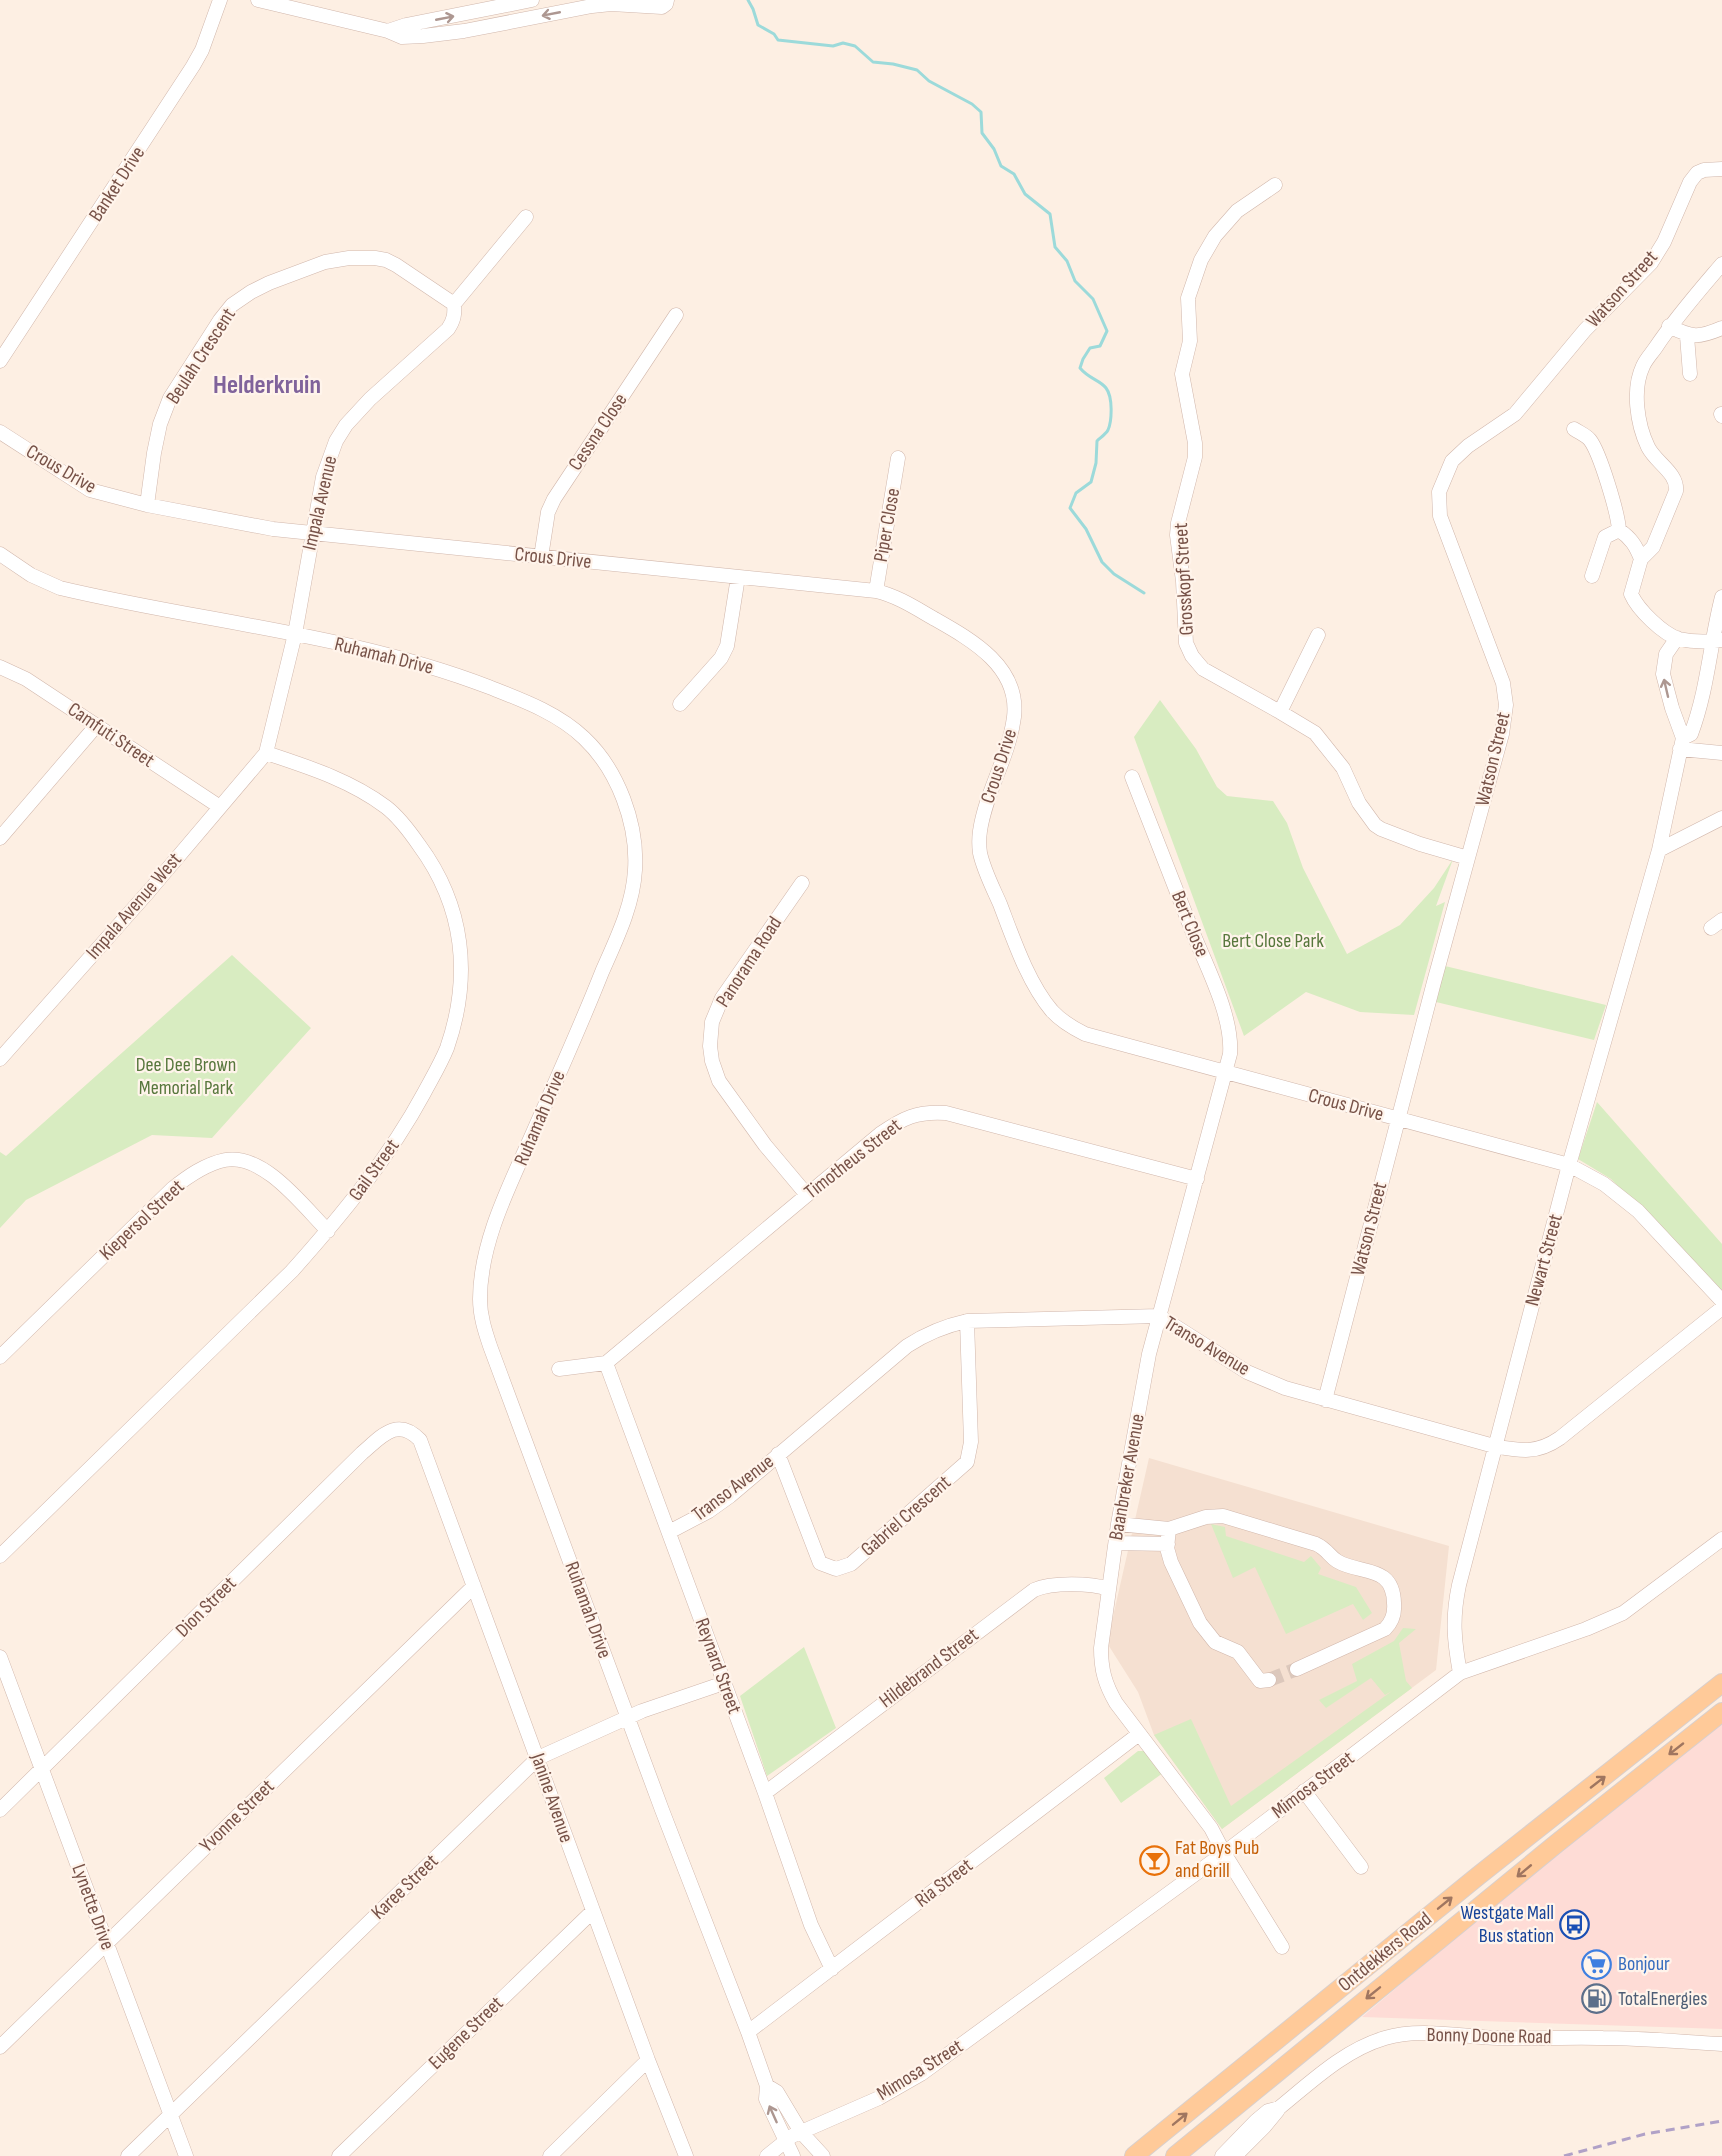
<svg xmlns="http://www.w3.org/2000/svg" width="1722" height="2156" font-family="'Sofia Sans Condensed',sans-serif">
<rect width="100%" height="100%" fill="#fdefe3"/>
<path fill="#f5e0d1" d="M1149,1458l300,88 -13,124 -214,159 -68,-94 -16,-43 -31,-49z"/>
<path fill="#fedcd6" d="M1722,1712v317l-360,-12z"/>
<path fill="#d8ecc1" d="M1160,700l36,49 21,38 10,9 46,5 14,22 16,45 44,86 53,-29 34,-37 19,-29 -17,47 9,-4 -31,113 -54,-3 -54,-20 -62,44 -110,-299z
M232,955l79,73 -99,110 -60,-3 -126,65 -26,28v-76l6,4z
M1445,966l161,39 -12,35 -158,-38z
M1597,1102l125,142v48l-111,-113 -33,-20z
M1211,1524l14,3 1,9 78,26 7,-6 10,12 -3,6 38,13 16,26 -9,7 -10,-16 -67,30 -31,-67 -22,11z
M1403,1628l13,1 -17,14 7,38 6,7 -190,141 -68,-94 37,-16 40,87 161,-115 -7,4 -14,-17 -45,30 -7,-8 38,-19 -5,-17 42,-23z
M804,1647l32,81 -69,48 -27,-80z
M1138,1751h6l19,22 -42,30 -17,-25z"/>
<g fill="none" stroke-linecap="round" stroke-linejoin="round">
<path stroke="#9cdada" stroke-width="3" d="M748,0l5,9 5,16 16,9 4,6 55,6 10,-3 12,3 18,16 20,2 24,6 12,11 43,23 9,8 1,21 12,16 7,17 13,8 11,20 25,20 5,33 12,14 8,20 18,18 14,32 -7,15 -10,2 -7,11 -3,9c9,11 20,12 26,20 7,9 6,33 2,42 -2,4 -8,8 -11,11l-1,22 -5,19 -15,11 -6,15 16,21 16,33 12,12 30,19"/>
<path stroke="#dcc8bc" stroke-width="14" stroke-dasharray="14 7" stroke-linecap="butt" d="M1269,1680l28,-11"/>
<defs>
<path id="minor" d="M258,0l130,31 14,6 21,-1 41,-5 128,-25 19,-2 51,3 4,-3 1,-4
M388,31l18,-6 126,-25
M1275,185l-38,26 -22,25 -14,24 -13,38 2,43 -8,33 13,69v14l-17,66 -1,12 6,46 3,62 6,13 11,13 77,43 35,21 28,35 16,35 16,22 6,4 39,15 48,14
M1722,264c-23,27 -46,53 -66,83 -4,6 -10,12 -13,19 -11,23 -6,58 5,81 8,16 30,26 28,44l-23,56 -12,12 -10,35c7,16 32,40 48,45 14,3 29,3 43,1
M1669,326c23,12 30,12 53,2
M1687,336l3,38
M0,361l193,-295 9,-16 18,-50
M1721,414l1,2
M1574,429c6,4 12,6 16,11 10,13 28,73 29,90
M0,432l90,58 57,15 126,24 603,62c21,5 38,16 57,27 37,21 87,48 81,99 -5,40 -28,74 -34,114 -1,7 -1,15 0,22 4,18 13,35 20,51 13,34 28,79 52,107 9,10 21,17 33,23l484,131 35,19 34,27 84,90
M147,505l7,-52 6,-29 10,-26 50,-78 12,-15 19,-13 18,-9 56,-21 24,-4h26l11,2 10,5 58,39
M0,554l31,21 29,13c143,34 291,46 429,99 33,13 69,26 95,51 34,32 54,86 51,132 -2,36 -19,70 -33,102 -21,53 -44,104 -67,156 -23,53 -55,112 -55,171 0,17 5,32 10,47l172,464 86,222 19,54 -1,13 27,57
M541,557l7,-45 6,-13 122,-184
M1592,576l13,-39 14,-7c12,8 17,16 22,29
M876,591l22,-133
M0,667l26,12 194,128
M680,704l41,-46 6,-12 11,-69
M1280,712l38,-77
M1683,738l8,-4c17,-45 19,-91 31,-137
M1680,749l42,4
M1132,777c20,50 39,101 59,151 14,36 42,87 39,126l-81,300 -31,170 -17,124c0,22 4,36 15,55l95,125 13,25 58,94
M0,838l96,-112
M1659,850l63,-32
M802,883l-80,115 -10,24 -2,24 2,15 7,20 46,64 42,50
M1711,928l11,-8
M0,1059l149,-168 117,-138 29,-119 28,-157 13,-36 10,-16 24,-26 78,-70c6,-9 7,-15 6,-25l72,-87
M0,1357l172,-168c15,-12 33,-25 53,-29 39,-7 78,46 103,71
M606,1363l159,430 46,132 21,44
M559,1369l47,-6 274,-229c23,-16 37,-23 66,-21l251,66
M1325,1400l109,-418 68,-248 4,-29 -3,-22 -63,-167 -1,-24 13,-31 16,-15 47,-32 70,-84 66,-67 13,-21 26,-60 7,-9 7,-3 18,-1
M778,1454l42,109 16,6 15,-5 116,-102 4,-20 -4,-121
M1118,1524l51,5
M669,1532l40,-21 21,-15 177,-150c20,-13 37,-20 60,-25l192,-5 88,56 38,16 209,58c27,5 43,8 66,-8l162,-130
M1116,1543l52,1
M0,1556l292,-285c49,-55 97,-113 132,-178 8,-15 17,-30 23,-45 25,-72 17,-142 -28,-203 -9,-13 -20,-28 -33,-38 -36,-27 -78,-40 -120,-54
M0,1657l186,499
M1460,1673c-6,-33 -8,-55 -1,-88l110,-420 90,-315 24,-112 -11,-30 -9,-34 3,-20 11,-16
M1269,1680l-9,1 -22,-29 -23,-10 -15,-19 -29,-61 -4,-14 2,-19 37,-12 17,-1 93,28c11,5 13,12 21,17 23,14 56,3 57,42 1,10 -2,19 -9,26l-88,40
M1304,1791l57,76
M765,1793l269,-203c18,-8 57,-7 75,-1
M0,1810l362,-357c19,-16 35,-37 58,-13l228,620 38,96
M748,2032l391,-298
M0,2047l474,-461
M767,2086l10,6 24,40 22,24
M128,2156l410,-398 104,-47 82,-28
M339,2156l254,-245
M550,2156l98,-96
M767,2156l25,-20 87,-38 42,-24 303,-221 236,-180 126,-44 37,-16 99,-74
M1222,2156l34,-35 12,-10 11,-3c32,-26 65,-58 106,-70 35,-11 77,-1 113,0 35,1 71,-1 105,0 40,0 80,4 119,6
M1235,2156l29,-29 14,-17"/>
<path id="major" d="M1134,2156l344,-280 244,-193
M1175,2156l381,-312 166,-132"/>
</defs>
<use href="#minor" stroke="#d1b7ac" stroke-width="15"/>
<use href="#major" stroke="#d9cfcc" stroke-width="20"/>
<use href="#minor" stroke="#fff" stroke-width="14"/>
<use href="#major" stroke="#ffca99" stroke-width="18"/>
<path stroke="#b0a1c7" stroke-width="3" stroke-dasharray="9 6" stroke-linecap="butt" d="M1564,2156l81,-22 77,-13"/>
</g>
<defs><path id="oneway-shaft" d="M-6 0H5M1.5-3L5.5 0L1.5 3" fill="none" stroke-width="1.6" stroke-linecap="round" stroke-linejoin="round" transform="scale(1.5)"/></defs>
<g stroke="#ad9791">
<use href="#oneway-shaft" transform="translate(551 14) rotate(169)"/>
<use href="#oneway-shaft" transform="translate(445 18) rotate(-11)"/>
<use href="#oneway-shaft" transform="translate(1666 688) rotate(-103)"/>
<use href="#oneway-shaft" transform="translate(773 2114) rotate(-114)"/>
</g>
<g stroke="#a07660">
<use href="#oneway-shaft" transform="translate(1676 1749) rotate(142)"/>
<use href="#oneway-shaft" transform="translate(1598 1782) rotate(-38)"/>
<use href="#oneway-shaft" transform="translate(1524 1871) rotate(140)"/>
<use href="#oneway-shaft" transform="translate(1445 1903) rotate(-39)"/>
<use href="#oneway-shaft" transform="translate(1373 1993) rotate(141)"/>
<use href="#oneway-shaft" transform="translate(1180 2119) rotate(-39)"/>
</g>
<defs>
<symbol id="bar-ring" viewBox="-11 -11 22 22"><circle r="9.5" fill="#fff4eb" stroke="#e8710a" stroke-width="1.5"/><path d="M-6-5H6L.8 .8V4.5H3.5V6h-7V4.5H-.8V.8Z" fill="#e8710a"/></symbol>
<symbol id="bus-ring" viewBox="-11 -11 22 22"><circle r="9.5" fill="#fff4eb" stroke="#1a4fb4" stroke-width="1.5"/><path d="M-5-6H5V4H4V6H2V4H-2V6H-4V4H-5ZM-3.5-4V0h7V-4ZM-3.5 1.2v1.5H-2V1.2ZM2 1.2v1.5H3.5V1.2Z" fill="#1a4fb4"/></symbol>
<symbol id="supermarket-ring" viewBox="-11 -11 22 22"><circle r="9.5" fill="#fff4eb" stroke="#3f7fe0" stroke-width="1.5"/><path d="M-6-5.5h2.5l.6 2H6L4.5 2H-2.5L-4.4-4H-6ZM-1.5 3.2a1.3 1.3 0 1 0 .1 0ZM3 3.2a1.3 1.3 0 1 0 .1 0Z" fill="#3f7fe0"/></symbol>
<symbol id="fuel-ring" viewBox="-11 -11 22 22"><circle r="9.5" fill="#fff4eb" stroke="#5c6f8a" stroke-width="1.5"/><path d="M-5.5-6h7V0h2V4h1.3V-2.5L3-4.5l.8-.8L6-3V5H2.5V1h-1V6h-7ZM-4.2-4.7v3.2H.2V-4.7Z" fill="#5c6f8a"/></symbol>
</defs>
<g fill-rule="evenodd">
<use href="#bar-ring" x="1138" y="1844" width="33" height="33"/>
<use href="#bus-ring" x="1558" y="1908" width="33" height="33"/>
<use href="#supermarket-ring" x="1580" y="1948" width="33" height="33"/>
<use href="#fuel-ring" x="1580" y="1982" width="33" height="33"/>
</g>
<g text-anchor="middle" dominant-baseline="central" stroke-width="4.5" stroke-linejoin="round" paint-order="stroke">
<g font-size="20" fill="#775248" stroke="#fff4eb">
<text transform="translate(117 184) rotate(-57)">Banket Drive</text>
<text transform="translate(1622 289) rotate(-48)">Watson Street</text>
<text transform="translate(201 356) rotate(-57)">Beulah Crescent</text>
<text transform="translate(598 432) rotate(-56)">Cessna Close</text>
<text transform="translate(61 469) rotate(30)">Crous Drive</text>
<text transform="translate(320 503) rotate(-77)">Impala Avenue</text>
<text transform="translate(887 525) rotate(-80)">Piper Close</text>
<text transform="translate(553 558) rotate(6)">Crous Drive</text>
<text transform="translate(1184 579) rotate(-93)">Grosskopf Street</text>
<text transform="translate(384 656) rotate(14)">Ruhamah Drive</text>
<text transform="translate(111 735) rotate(34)">Camfuti Street</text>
<text transform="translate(1493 759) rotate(-77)">Watson Street</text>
<text transform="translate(999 766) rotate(-72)">Crous Drive</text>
<text transform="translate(134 906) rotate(-49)">Impala Avenue West</text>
<text transform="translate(1190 924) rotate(68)">Bert Close</text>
<text transform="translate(749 962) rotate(-57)">Panorama Road</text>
<text transform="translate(1346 1105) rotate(15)">Crous Drive</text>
<text transform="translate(540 1118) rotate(-67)">Ruhamah Drive</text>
<text transform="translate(853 1159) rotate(-38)">Timotheus Street</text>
<text transform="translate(374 1170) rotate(-54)">Gail Street</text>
<text transform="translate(142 1220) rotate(-43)">Kiepersol Street</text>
<text transform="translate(1369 1229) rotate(-76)">Watson Street</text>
<text transform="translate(1544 1260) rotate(-75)">Newart Street</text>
<text transform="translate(1207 1346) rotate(31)">Transo Avenue</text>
<text transform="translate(1127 1477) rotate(-80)">Baanbreker Avenue</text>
<text transform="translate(733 1488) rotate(-37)">Transo Avenue</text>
<text transform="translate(906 1516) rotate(-41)">Gabriel Crescent</text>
<text transform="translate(206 1607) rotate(-45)">Dion Street</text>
<text transform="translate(588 1610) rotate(70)">Ruhamah Drive</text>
<text transform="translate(718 1666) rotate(70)">Reynard Street</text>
<text transform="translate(929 1668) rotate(-37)">Hildebrand Street</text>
<text transform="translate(1313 1785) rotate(-37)">Mimosa Street</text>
<text transform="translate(552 1798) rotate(71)">Janine Avenue</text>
<text transform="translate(237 1816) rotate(-44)">Yvonne Street</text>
<text transform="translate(944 1883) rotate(-37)">Ria Street</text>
<text transform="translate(405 1887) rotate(-44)">Karee Street</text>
<text transform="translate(93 1907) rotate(70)">Lynette Drive</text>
<text transform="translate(1385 1952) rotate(-39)">Ontdekkers Road</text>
<text transform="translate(466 2033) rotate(-44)">Eugene Street</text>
<text transform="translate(1489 2036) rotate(1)">Bonny Doone Road</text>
<text transform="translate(920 2070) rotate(-32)">Mimosa Street</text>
</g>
<g font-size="20" fill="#57773c" stroke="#fff4eb">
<text x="1273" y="941">Bert Close Park</text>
<text x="186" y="1065">Dee Dee Brown<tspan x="186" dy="23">Memorial Park</tspan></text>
</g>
<g font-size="20" fill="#c56008" stroke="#fff4eb" text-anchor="start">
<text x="1175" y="1848">Fat Boys Pub<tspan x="1175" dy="23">and Grill</tspan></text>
</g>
<g font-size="20" fill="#164399" stroke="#fff4eb" text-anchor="end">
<text x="1554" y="1913">Westgate Mall<tspan x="1554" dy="23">Bus station</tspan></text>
</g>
<g font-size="20" fill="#366cbe" stroke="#fff4eb" text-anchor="start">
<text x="1618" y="1964">Bonjour</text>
</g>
<g font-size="20" fill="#4e5e75" stroke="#fff4eb" text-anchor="start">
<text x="1618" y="1999">TotalEnergies</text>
</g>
<g font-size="26" font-weight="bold" fill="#80639b" stroke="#fff4eb">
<text x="267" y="385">Helderkruin</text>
</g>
</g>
</svg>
